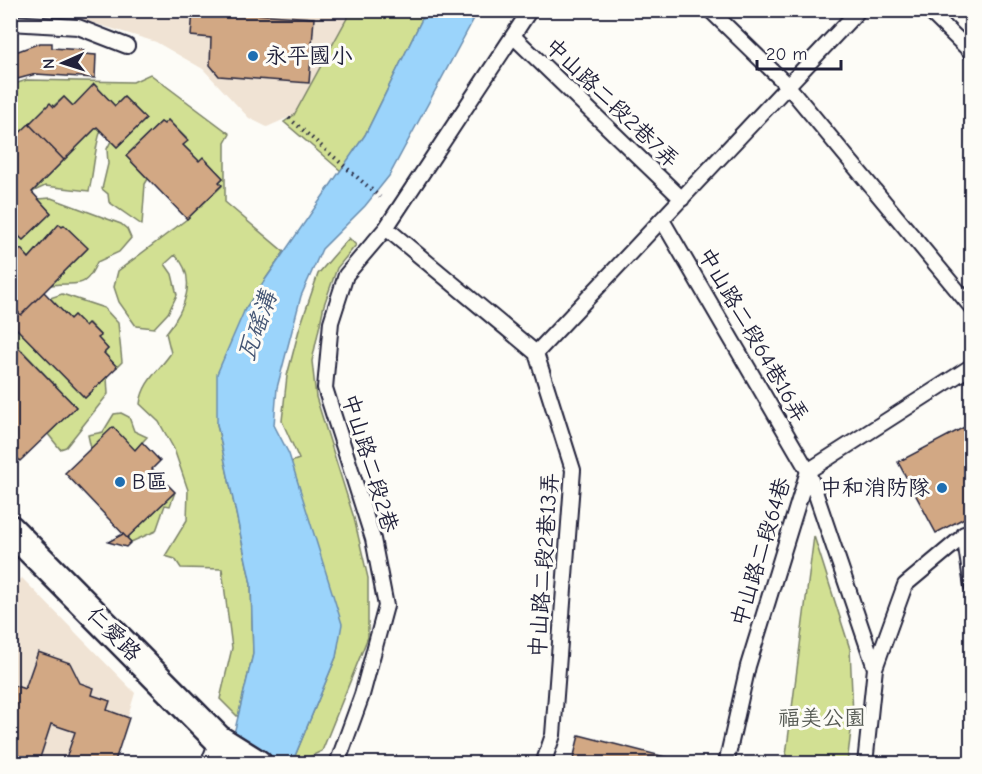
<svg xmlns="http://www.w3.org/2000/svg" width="982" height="774" font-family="'Comic Neue','LXGW WenKai TC',sans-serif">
<rect width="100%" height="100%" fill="#fdfcf7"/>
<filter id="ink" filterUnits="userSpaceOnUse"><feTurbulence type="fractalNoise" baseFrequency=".0167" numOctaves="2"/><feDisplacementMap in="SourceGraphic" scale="12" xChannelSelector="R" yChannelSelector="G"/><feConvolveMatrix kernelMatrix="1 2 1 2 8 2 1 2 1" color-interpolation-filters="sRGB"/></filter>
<g filter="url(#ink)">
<path fill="#f0e3d4" d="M54,11h297l-57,104 -27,12 -18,-9 -46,-49 -47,-27z
M22,578l113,115 -21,70 -103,1v-171l2,-7z"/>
<path fill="#d2e093" stroke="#7a8167" stroke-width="1.5" d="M351,11h75l-61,124 -24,36 -57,-49 10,-7z
M150,74l80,60 -5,9v59l59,50 -39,57 -28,115 34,160 2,70 -15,63 -18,-18 12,-51 -10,-79 -41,-1 -6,-9 -10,-3 22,-36 1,-30 -14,-41 -15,-27 -19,-18c3,-23 19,-33 31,-51l-5,-20c18,-22 33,-55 9,-78l-10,9 7,10 5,21 -9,18 -14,15 -18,-2 -17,-24 -5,-15 4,-16 69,-52 35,-33 -3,-4 4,-4 -19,-20 -5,3 -16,-16 5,-5 -20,-20 -4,4 -3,-2 -35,34 22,23 -3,5 -3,41 -33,-23 -1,-8 -6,-5 6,-25 -1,-15 4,-8 6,6 29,-28 -22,-22 -9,9 -20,-21 -22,21 -9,-9 -53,45v-57l16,-5 106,2z
M97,127l4,3c-7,19 -7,41 -12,61l-44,-5 -13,6z
M51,198l70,26 6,5 4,9 -12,14 -22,10c-13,30 -19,19 -46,23l36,-36 -23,-24h-5l-30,33 -9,-9 -9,10v-31l12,12 28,-27 -13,-14z
M349,238l7,7 -19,23 -13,37 -12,56 4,36 38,121 14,60v59l-46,114 -19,9 -8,-4 41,-99 5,-33 -50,-162 8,-3 -17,-38 5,-45 12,-46 19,-56z
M62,294l42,14 14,15 4,39 -5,5 -13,-14 4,-4 -10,-11 2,-3 -11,-12 -4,3 -11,-11 -4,4 -20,-21z
M10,322l75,76 22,-21 1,17 -42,53 -6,2 -12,-15 28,-27 -65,-68z
M121,413l8,4 5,14 13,6 -12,13 -44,-1 -3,-14 15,-3 11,-18z
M175,492l-5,14 -5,-1 -9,26 -25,11 -4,-4z
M814,536l36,113 3,66 -6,48h-62z"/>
<path fill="#9bd4fb" stroke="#6b8dae" stroke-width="1.5" d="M426,11h52l-89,165 -24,30 -43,43 -21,47 -24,92 -3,37 15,29 53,170 -6,33 -44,106h-65l26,-109 -2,-70 -34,-160v-50l28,-65 120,-174z"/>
<path fill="#d2a884" stroke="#22223b" stroke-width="1.5" d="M193,10l121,8 -5,65 -90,-7 -9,-11 1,-27 -20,-2z
M40,43h12v5l32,2v4l12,1 -1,23 -59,-4 -26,7v-27z
M94,84l21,22 9,-9 22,22 -29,28 -20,-20 -33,33 -35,-36 21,-21 4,4 10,-10 9,9z
M168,120l20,21 -5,4 16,16 4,-4 20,21 -4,4 3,3 -35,34 -61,-63 35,-34 3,2z
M29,124l35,36 -32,32 19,21 -28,27 -13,-12v-86z
M59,224l3,3 2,-2 24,23 -67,67 -11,-10v-34l6,-6 -6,-6 11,-10 8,9z
M44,292l26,27 4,-4 11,11 3,-3 13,13 -3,2 10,11 -4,4 13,14 -32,31 -75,-76 7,-11 4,4z
M10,339l66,68 -56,54 -10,-11z
M972,423v91l-36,19 -38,-71z
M113,427l22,23 7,-8 18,19 -8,8 23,23 -48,46 -62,-65z
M123,534l8,8 -5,5 -18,-5z
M38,652l32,11 10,20 14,5 -2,7 18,6 -3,9 22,8 -15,46h-50l11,-32 -24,-8 -13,40h-28v-76l3,-3 12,4z
M579,735l102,26 -1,3h-108z"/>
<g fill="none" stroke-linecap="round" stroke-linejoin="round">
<defs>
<path id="lane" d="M710,10l78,76 184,222
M928,10l44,43
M10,23l68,4 49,19
M513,36l169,163
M662,220l146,251 67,197 -10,96
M386,228l150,125 37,117 -20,265 -10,29
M536,353l323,-343
M964,534l8,53
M875,668l30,-83 67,-56
M208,764l10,-25
M337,764l25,-69 24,-89 -13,-67 -48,-151 6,-66 15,-47 40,-47 144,-218
M726,764l22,-98 60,-195 164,-105"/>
<path id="street" d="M10,529l208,210 40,25"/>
</defs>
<use href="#lane" stroke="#22223b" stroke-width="18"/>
<use href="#street" stroke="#22223b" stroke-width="32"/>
<path stroke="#22223b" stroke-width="4" stroke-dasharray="1.5 4.5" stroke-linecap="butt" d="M289,118l91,79"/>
<use href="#lane" stroke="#fdfcf7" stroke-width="14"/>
<use href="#street" stroke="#fdfcf7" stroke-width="27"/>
</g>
</g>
<g fill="#1f6fb2" stroke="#fdfcf7" stroke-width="2">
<circle cx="253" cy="56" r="6"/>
<circle cx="120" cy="482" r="6"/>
<circle cx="942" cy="488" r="6"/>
</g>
<g text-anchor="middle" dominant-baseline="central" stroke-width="6" stroke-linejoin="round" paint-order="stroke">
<g font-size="22" fill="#22223b" stroke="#fdfcf7" text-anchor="start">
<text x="265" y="56">永平國小</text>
<text x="132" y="482">B區</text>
<text x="930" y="488" text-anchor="end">中和消防隊</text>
</g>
<g font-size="22" fill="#22223b" stroke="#fdfcf7">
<text transform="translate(612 103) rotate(44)">中山路二段2巷7弄</text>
<text transform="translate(753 335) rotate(60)">中山路二段64巷16弄</text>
<text transform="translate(370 463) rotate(73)">中山路二段2巷</text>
<text transform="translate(761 552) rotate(-73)">中山路二段64巷</text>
<text transform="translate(544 565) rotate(-86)">中山路二段2巷13弄</text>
<text transform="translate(114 634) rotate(45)">仁愛路</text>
</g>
<g font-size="22" fill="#575b55" stroke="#fdfcf7">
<text x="822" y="718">福美公園</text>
</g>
<g font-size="24" font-style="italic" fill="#465775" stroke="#fdfcf7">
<text transform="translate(257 326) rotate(-71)">瓦磘溝</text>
</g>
</g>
<rect width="982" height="774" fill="none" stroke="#fdfcf7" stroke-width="36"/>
<rect x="18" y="18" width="946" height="738" fill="none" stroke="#22223b" stroke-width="2" filter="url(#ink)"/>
<g transform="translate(63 63) rotate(267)" stroke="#fdfcf7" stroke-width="4.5" paint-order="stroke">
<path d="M0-4.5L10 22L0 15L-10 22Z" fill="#22223b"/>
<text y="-9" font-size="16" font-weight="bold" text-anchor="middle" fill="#22223b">N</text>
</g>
<path d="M757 60v9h84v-9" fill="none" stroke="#22223b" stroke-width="3"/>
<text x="766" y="60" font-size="18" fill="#22223b" stroke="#fdfcf7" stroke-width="4.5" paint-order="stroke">20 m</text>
</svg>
